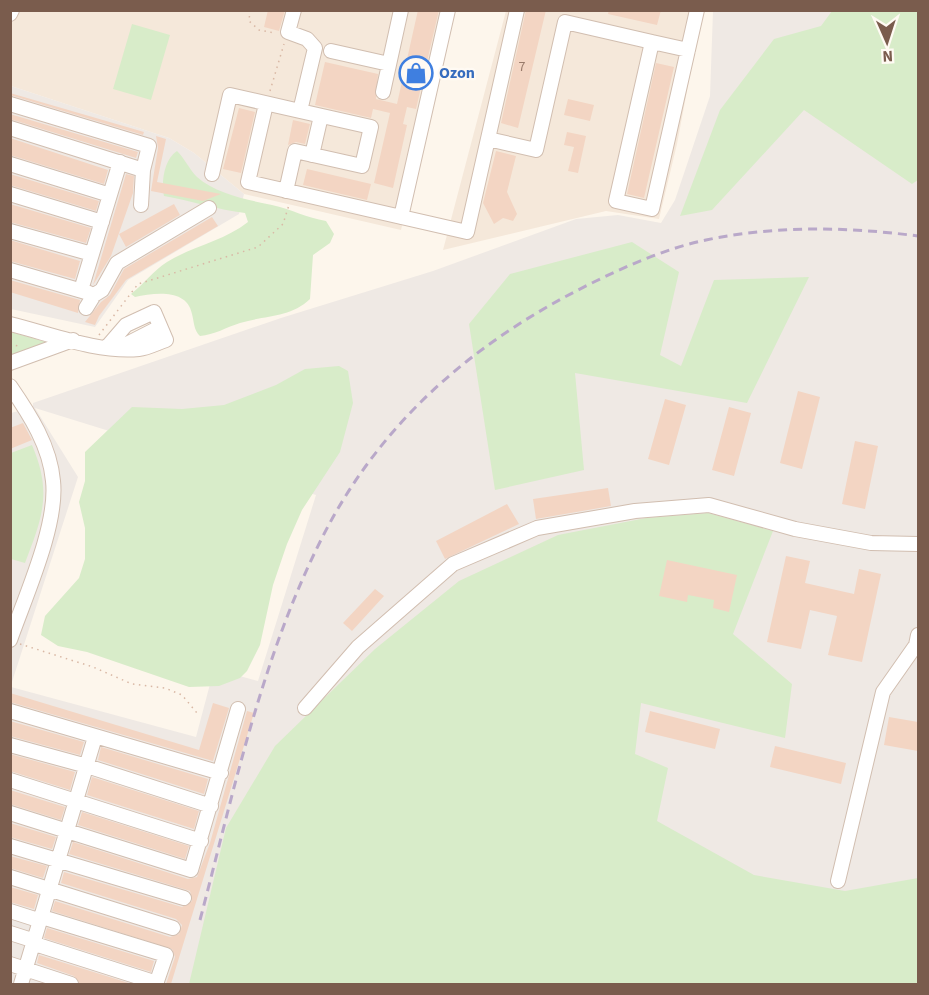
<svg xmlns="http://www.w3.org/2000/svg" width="929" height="995" font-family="'Source Sans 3',sans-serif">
<rect width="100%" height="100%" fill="#fdf6ec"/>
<path fill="#f5e8da" d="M11,11h443l-53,219 -157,-36 -50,-41 -25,-15 -158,-52z
M506,11h196l-25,133 -18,75 -53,-8 -163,39z"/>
<path fill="#efe9e4" d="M713,11h205v973h-907v-297l185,50 18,-68 44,12 58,-186 -281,-87 43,69 -67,208v-272l22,-6v-4l248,-85 152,-47 143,-52 42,-4 43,8 14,-23 35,-104z
M11,86l158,52 25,15 50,41 -5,20 -111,66 -33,47 -84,-18z"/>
<path fill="#d8ecc9" d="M832,11h86v169l-6,4 -108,-74 -92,100 -32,6 40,-106 54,-71 47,-13z
M132,24l38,11 -19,65 -38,-11z
M177,151c8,8 12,18 20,26 19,17 51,23 75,28 19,4 35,13 54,16l8,13 -4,9 -17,12 -3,44c-20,19 -44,16 -70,24 -13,4 -26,12 -40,13 -6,-5 -6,-14 -8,-22 -5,-26 -38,-21 -57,-17l-4,-3c13,-10 23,-24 36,-32 26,-16 57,-21 81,-40l-3,-9c-27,-3 -53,-12 -81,-17 -3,-13 0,-37 13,-45z
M632,242l47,30 -19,83 21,11 33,-86 95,-3 -62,126 -172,-30 9,97 -89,20 -26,-166 41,-50z
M11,332l39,11 -39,12z
M339,366l9,5 5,32 -13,49 -38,58 -15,34 -14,41 -13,60 -13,26 -7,7 -21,8 -30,1 -102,-35 -29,-6 -17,-11 4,-19 34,-38 6,-19v-31l-6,-26 6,-21v-29l47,-45 50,2 42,-4 52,-20 29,-16z
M32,445c20,47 11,71 -7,118l-14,-4v-106z
M708,513l65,18 -40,103 59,50 -7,54 -144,-35 -6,51 33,14 -11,53 97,54 91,16 73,-13v106h-729l37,-156 49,-82 100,-97 84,-68 99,-46 88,-17z"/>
<path fill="#f3d5c3" d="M268,10h17l-6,21 -15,-4z
M418,10h21l-23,99 -9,-2 -4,17 4,1 -14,63 -19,-5 16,-70 -17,-4 -2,9 -56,-13 10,-43 53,12 -2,25 21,5z
M526,10h20l-28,118 -17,-5z
M609,10h52l-4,15 -49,-11z
M656,63l18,4 -30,131 -17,-4z
M10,93l134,39 -1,3 -133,-40z
M568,99l26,6 -4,16 -26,-6z
M239,108l16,4 -14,61 -18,-4z
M10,114l128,38 -2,6 -126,-39z
M293,120l17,4 -5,20 -9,-2 -8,3z
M567,132l19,4 -8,37 -10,-2 6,-24 -10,-2z
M156,136l10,3 -9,43 64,12 -18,7 -52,-10 7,-43z
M10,138l98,32 -4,14 -94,-29z
M496,151l20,5 -9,36 10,22 -4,7 -10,-3 -9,6 -11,-21z
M307,169l64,15 -4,16 -64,-15z
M10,174l89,27 -3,10 -86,-26z
M126,174l8,2 -1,17 -22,63 -18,29z
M10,204l81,24 -5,15 -76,-21z
M174,204l6,11 -54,32 -7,-13z
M212,217l6,9 -92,54 -27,36 -4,9 -10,-3 16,-20 9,-7 14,-26z
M10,240l70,21 -5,18 -65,-18z
M10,280l70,20 -2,13 -68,-21z
M798,391l22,6 -18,72 -22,-6z
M665,399l21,6 -17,60 -21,-6z
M729,407l22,6 -17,63 -22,-6z
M23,423l9,17 -22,9v-21z
M855,441l23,5 -13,63 -23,-5z
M608,488l3,18 -75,13 -3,-20z
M507,504l12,20 -74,35 -9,-18z
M786,556l24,5 -5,22 49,11 5,-25 22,5 -19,88 -34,-7 9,-39 -27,-6 -9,39 -34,-7z
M667,560l70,15 -8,37 -16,-4 1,-8 -26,-5 -1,7 -28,-6z
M375,589l9,7 -32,35 -9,-8z
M10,693l189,57 14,-47 16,5 -16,53 -203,-59z
M247,711l7,2 -83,271h-5l9,-27 -3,-8 -120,-38 3,-10 115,36 9,-3 3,-9 -6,-6 -115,-36 3,-11 118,35 10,-6 -2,-10 -121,-37 4,-12 115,37 9,-2 13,-34z
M650,711l70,18 -5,20 -70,-17z
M889,717l29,5v29l-34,-6z
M10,721l74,21 -4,13 -70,-19z
M775,746l71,17 -5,21 -71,-17z
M101,747l107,32 -4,15 -106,-34z
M10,754l65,18 -5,18 -60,-19z
M92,777l107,34 -5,18 -107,-34z
M10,790l55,17 -4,13 -51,-16z
M82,812l107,34 -4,13 -107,-34z
M10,823l46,14 -4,12 -42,-12z
M10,856l37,10 -4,12 -33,-10z
M10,887l28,8 -4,14 -24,-7z
M47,928l107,33 -3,11 -107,-34z
M39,955l93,29h-52l-6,-8 -37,-13z"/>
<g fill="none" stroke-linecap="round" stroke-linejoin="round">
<defs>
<path id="minor" d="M10,14l2,-4
M652,42l36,8
M331,51l58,13
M383,92l18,-82
M10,104l139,42 -6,24
M266,104l-18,78 219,50 50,-222
M10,128l133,42 -2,35
M488,139l48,11 29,-128 87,20 -36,159 36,8 45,-199
M312,155l9,-39
M10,164l100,31
M212,174l18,-79 70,16 15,-63 -8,-9 -19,-7 6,-22
M286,191l9,-40 67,15 9,-39 -71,-16
M10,194l92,28
M401,217l47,-207
M10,231l82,23
M10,270l79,23
M81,290l39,-128
M86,308l8,-13 8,-5 15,-27 92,-55
M10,324c41,10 87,29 129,25 9,-1 18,-6 27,-9l-12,-28 -28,13 -19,22
M119,348l41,-21
M10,363l63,-23
M10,386c20,29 40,60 43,95 5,44 -28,116 -43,159
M305,708l53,-61 95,-83 84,-36 98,-17 74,-6 86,24 76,14 47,1
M10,711l211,62
M10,745l77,21 124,40
M10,780l191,61
M10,813l181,57 47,-161
M10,846l174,52
M10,877l163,51
M838,881l45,-189 33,-47 2,-10
M10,911l25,8 7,-2 124,38 -10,29
M10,933l25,8 3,4 119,38
M10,964l61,20
M21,984l74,-247"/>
</defs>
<use href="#minor" stroke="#d1beb0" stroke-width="16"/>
<path stroke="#d9b8a5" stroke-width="1.5" stroke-dasharray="1.5 4.5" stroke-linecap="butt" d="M250,10l-1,11 10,9 16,3
M270,91l14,-47
M99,335l39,-51 120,-37 25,-23 6,-19
M10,344l8,2
M20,644l73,23 39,17 33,4 17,7 15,18"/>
<use href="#minor" stroke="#fff" stroke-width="14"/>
<path stroke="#b9a8c9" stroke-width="3" stroke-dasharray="9 6" stroke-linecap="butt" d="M200,920c34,-129 62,-265 123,-384 60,-118 156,-198 273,-255 35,-17 72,-33 110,-41 71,-15 142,-13 212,-4"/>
</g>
<defs>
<symbol id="shop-ring" viewBox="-11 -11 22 22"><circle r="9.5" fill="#fffaf3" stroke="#3f7fe0" stroke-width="1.5"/><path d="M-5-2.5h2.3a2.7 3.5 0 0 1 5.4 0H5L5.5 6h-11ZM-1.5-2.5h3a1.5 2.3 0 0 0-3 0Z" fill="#3f7fe0"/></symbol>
</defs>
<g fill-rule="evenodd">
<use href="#shop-ring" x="397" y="54" width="38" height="38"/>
</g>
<g text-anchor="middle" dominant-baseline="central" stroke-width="4.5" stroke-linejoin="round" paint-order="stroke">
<g font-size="14" fill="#987a6a">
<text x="522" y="67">7</text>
</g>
<g font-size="16" font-weight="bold" fill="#366cbe" stroke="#fffaf3" text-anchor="start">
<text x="439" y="73">Ozon</text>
</g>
</g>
<rect width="929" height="995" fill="none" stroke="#7a5c4d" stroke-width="24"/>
<g transform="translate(887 42) rotate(177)" stroke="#fffaf3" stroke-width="4.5" paint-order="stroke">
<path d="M0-4.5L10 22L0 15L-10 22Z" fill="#7a5c4d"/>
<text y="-9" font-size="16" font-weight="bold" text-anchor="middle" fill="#7a5c4d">N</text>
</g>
</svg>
